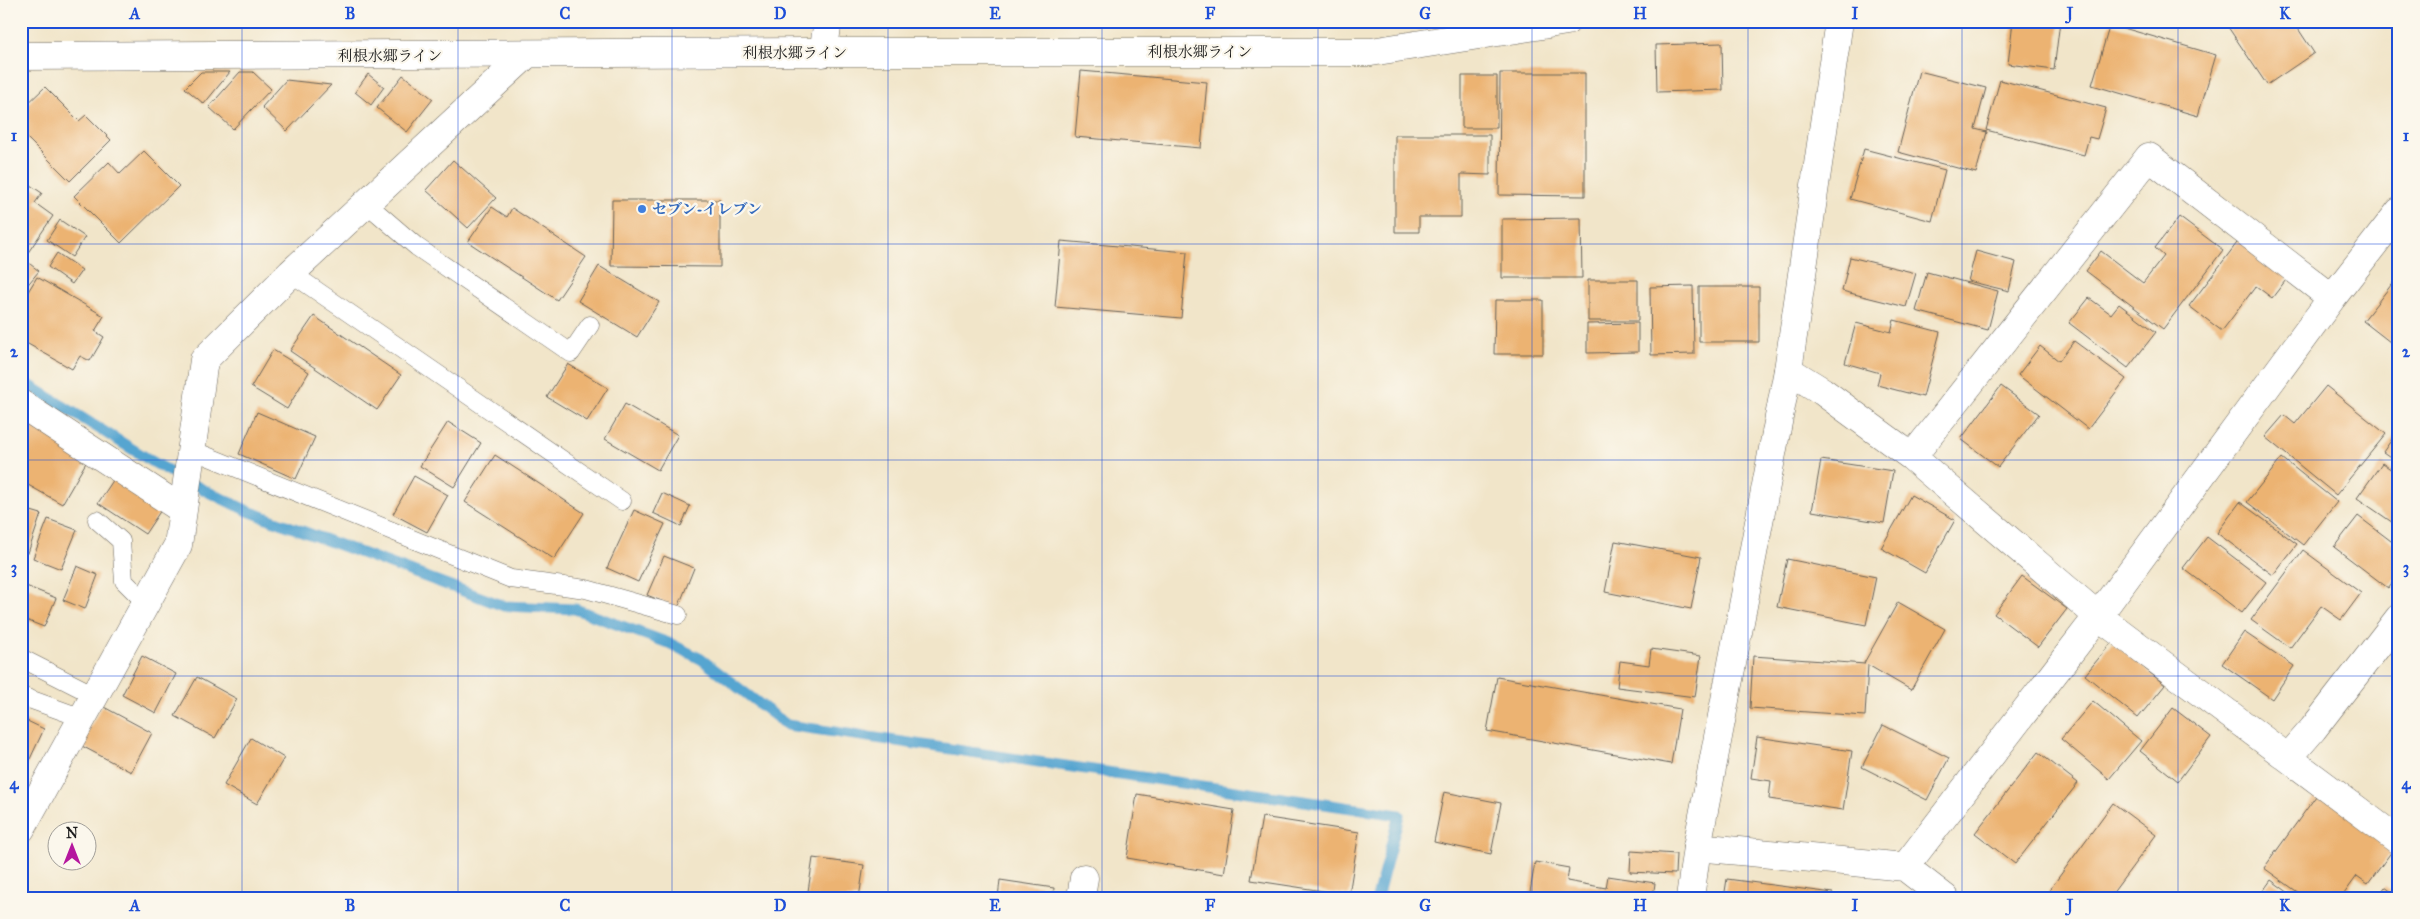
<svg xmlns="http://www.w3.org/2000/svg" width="2420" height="919" font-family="'IM FELL Great Primer','Noto Serif JP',serif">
<rect width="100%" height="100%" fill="#fbf7ec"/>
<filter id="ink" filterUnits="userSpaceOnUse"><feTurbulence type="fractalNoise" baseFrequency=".02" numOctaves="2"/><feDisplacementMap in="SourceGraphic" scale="10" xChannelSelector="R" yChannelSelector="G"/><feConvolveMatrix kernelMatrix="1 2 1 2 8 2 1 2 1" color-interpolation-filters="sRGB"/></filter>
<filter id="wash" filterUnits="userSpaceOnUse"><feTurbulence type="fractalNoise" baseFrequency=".0096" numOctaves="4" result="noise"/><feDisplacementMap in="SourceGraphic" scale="20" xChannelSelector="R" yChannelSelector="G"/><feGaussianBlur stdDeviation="1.12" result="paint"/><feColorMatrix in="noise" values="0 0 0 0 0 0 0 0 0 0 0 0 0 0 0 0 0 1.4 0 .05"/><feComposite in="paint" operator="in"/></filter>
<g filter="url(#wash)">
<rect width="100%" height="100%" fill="#f1e5c9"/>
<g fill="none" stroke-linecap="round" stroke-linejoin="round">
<path stroke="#56a5d0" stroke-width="11" d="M21,380l132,82 49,27 46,22 256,95 71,3 96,35 30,15 86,66 612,90 -22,83"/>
</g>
<g id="blocks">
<path fill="#ecb372" d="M2013,21h47l-6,49 -46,-6z
M2224,21h69l21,32 -47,32z
M2110,24l106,31 -18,61 -106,-31z
M1722,43l1,47 -66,2 -1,-47z
M1081,71l126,11 -6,66 -126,-11z
M1919,71l67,17 -11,41 12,3 -11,41 -78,-21z
M201,72h29l-26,32 -19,-16z
M240,72h13l18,17 -38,40 -24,-22z
M1500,73h85v123l-86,-1z
M368,74l16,13 -13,18 -16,-13z
M403,75l30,24 -26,33 -30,-24z
M1462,76h35v52h-35z
M286,80l45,5 -44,46 -25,-24z
M2000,80l106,28 -9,31 -8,-2 -5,18 -98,-25z
M45,87l34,34 7,-6 25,25 -41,41 -49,-49v-22z
M1395,135h95v40l-29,-1v43h-42v15h-24z
M1864,149l81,21 -13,51 -82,-22z
M144,151l35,35 -58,57 -47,-47 35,-34 11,12z
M453,160l43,38 -28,30 -42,-38z
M21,179l21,14 -7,10 18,13 -26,38 -6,-4z
M612,200h108v67l-109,-1z
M492,207l15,10 5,-9 74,49 -29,43 -89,-58z
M2179,217l44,33 -60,79 -77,-58 15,-20 42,32 21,-27 -9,-8z
M1581,218l1,60h-80v-59z
M60,220l25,17 -13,20 -25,-17z
M2240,239l49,37 -17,22 -16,-12 -34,45 -33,-25z
M1061,241l126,11 -6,66 -126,-11z
M1976,251l40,11 -7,29 -41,-10z
M57,253l25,17 -10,14 -24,-17z
M21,257l18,14 -14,17 -4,-3z
M1850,257l66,16 -10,34 -64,-16z
M599,266l60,36 -22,35 -59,-36z
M1927,272l71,19 -10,39 -72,-19z
M2399,275v74l-36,-28z
M37,277l67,39 -9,15 9,6 -14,24 -10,-5 -8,13 -51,-29v-37z
M1588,280h50v41h-50z
M1693,286l1,68 -43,1 -1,-68z
M1699,287h60v55h-60z
M2089,298l22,16 8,-10 37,28 -28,36 -59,-45z
M1495,300h48v54h-49z
M314,316l87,59 -24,35 -87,-59z
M1894,320l46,12 -17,65 -46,-12 3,-12 -35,-10 11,-40 35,9z
M1638,323v29l-51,1v-29z
M2074,341l52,38 -38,50 -70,-54 22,-29 19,15z
M273,350l36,22 -22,37 -36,-22z
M568,364l40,24 -21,33 -40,-24z
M2001,386l38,28 -41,53 -37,-28z
M2326,386l60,48 -50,61 -71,-58 19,-22 11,9z
M625,404l53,31 -20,35 -53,-31z
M257,412l58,25 -19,42 -57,-25z
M21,414l70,40 -29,50 -41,-23z
M448,422l33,21 -27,44 -34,-21z
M2399,429v34l-16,-11z
M495,455l89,58 -30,46 -89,-57z
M2282,458l55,44 -34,43 -56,-43z
M1821,460l72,11 -9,52 -72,-12z
M2382,463l17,12v52l-42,-29z
M118,473l47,31 -20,30 -47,-31z
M414,476l34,19 -21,37 -34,-18z
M662,493l28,13 -9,20 -28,-13z
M1911,495l44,25 -30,53 -44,-25z
M2240,502l57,42 -24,31 -56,-42z
M21,508l20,6 -13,39 -7,-2z
M634,510l31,14 -27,58 -31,-14z
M2358,516l41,31v27l-11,14 -54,-41z
M48,519l29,11 -16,39 -28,-11z
M2207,537l59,45 -24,31 -59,-45z
M1615,541l86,16 -10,52 -86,-17z
M2303,550l58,43 -20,27 -20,-14 -31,42 -39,-28z
M664,556l30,12 -16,40 -31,-13z
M1787,559l89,18 -10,48 -89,-18z
M77,566l21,9 -13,34 -22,-9z
M2022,576l45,33 -29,38 -44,-33z
M21,584l35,14 -12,29 -23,-9z
M1898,602l47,27 -34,61 -43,-25 -3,51 -115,-8 3,-52 112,8 -1,-1z
M2244,632l50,34 -22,33 -50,-35z
M2112,642l53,43 -27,33 -53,-43z
M1651,649l50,7 -6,41 -78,-10 3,-26 29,4z
M142,656l34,18 -20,39 -34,-18z
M197,677l40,22 -22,39 -40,-22z
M1497,677l183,32 -9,55 -184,-33z
M2093,701l48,40 -32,38 -48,-40z
M102,706l50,27 -21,39 -51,-27z
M2173,708l38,29 -33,44 -38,-30z
M21,718l23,11 -21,45h-2z
M1883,725l66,33 -22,42 -65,-33z
M1757,737l95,14 -9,59 -74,-11 2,-18 -20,-3z
M251,738l33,20 -27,46 -33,-19z
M2038,752l40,31 -63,81 -40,-31z
M1444,792l57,11 -10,51 -57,-12z
M2319,792l76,55 -27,37 -11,-8 -16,22h-35l-42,-30z
M1137,794l97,16 -10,64 -97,-16z
M2113,803l43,32 -47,63h-53l-8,-6z
M1262,817l97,15 -10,63 -98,-15z
M1631,851l45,3 -1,20 -45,-2z
M813,858l51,7 -5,33h-52z
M1535,862l34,6 -2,13 39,7 2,-12 47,7 -2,15h-124z
M1727,879l106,14v5h-109z
M1000,880l54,8 -1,10h-55z
M2271,880l25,18h-38z
M2385,887l14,10v1h-22z
M21,889l17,9h-17z"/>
</g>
</g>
<g filter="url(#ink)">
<use href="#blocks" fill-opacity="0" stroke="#676259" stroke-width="1"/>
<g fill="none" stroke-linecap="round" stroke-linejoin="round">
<defs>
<path id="service" d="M366,203l51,44 154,106 19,-28
M291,273l331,228
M192,450l319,129 75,10 92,26
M97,520l24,21 3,40 23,23
M21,658l73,37
M21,696l61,22"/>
<path id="minor" d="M823,53l5,-32
M1788,370l34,21 90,66 186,159 301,225
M21,404l162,106 21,-150 87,-87 235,-218
M1912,457l237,-300 183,141
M2288,758l25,-29 86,-111
M21,829l157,-284 5,-35
M1697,847l208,20 193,-251 234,-318 67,-86
M1905,867l40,31
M1081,898l3,-20"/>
<path id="tertiary" d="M1690,898l7,-51 91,-477 51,-349"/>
<path id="trunk" d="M21,56l784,-4h566l196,-31"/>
</defs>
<use href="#service" stroke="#676259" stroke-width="19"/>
<use href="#minor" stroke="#676259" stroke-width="29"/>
<use href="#tertiary" stroke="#676259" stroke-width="29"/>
<use href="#trunk" stroke="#676259" stroke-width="29"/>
<use href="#service" stroke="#fff" stroke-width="18"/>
<use href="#minor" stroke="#fff" stroke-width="28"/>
<use href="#tertiary" stroke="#fff" stroke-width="28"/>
<use href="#trunk" stroke="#fff" stroke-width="28"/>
</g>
</g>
<path fill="none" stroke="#1d4ed8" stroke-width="1" stroke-opacity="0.55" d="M242,21v877M458,21v877M672,21v877M888,21v877M1102,21v877M1318,21v877M1532,21v877M1748,21v877M1962,21v877M2178,21v877M21,244h2378M21,460h2378M21,676h2378"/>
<circle fill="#3f7fe0" stroke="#fbf7ec" stroke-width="2" cx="642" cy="209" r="5"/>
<g text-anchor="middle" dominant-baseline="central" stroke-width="4.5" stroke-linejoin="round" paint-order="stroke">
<g font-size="15" fill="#1c1c1c" stroke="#fbf7ec">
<text x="1200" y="52">利根水郷ライン</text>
<text x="795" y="53">利根水郷ライン</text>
<text x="390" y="56">利根水郷ライン</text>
</g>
<g font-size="15" font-weight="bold" fill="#366cbe" stroke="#fbf7ec" text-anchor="start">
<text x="652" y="209">セブン-イレブン</text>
</g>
</g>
<rect width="2420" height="919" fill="none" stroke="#fbf7ec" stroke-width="55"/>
<g transform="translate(72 846)"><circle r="24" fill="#fbf7ec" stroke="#a29f99"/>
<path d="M0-4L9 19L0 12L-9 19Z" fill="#b5179e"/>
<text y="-8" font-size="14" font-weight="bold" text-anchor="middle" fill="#1c1c1c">N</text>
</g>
<rect x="28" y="28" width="2364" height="864" fill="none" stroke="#1d4ed8" stroke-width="2"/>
<g font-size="16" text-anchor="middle" font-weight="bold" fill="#1d4ed8">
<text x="135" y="19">A</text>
<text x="350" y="19">B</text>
<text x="565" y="19">C</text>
<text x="780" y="19">D</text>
<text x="995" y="19">E</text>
<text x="1210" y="19">F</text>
<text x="1425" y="19">G</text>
<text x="1640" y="19">H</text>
<text x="1855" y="19">I</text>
<text x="2070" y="19">J</text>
<text x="2285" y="19">K</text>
<text x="14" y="141">1</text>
<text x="2406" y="141">1</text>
<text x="14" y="357">2</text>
<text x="2406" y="357">2</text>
<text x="14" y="573">3</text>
<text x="2406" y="573">3</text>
<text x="14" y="789">4</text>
<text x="2406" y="789">4</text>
<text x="135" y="911">A</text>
<text x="350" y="911">B</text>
<text x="565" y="911">C</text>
<text x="780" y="911">D</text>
<text x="995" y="911">E</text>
<text x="1210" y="911">F</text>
<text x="1425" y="911">G</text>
<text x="1640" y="911">H</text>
<text x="1855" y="911">I</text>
<text x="2070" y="911">J</text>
<text x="2285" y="911">K</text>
</g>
</svg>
